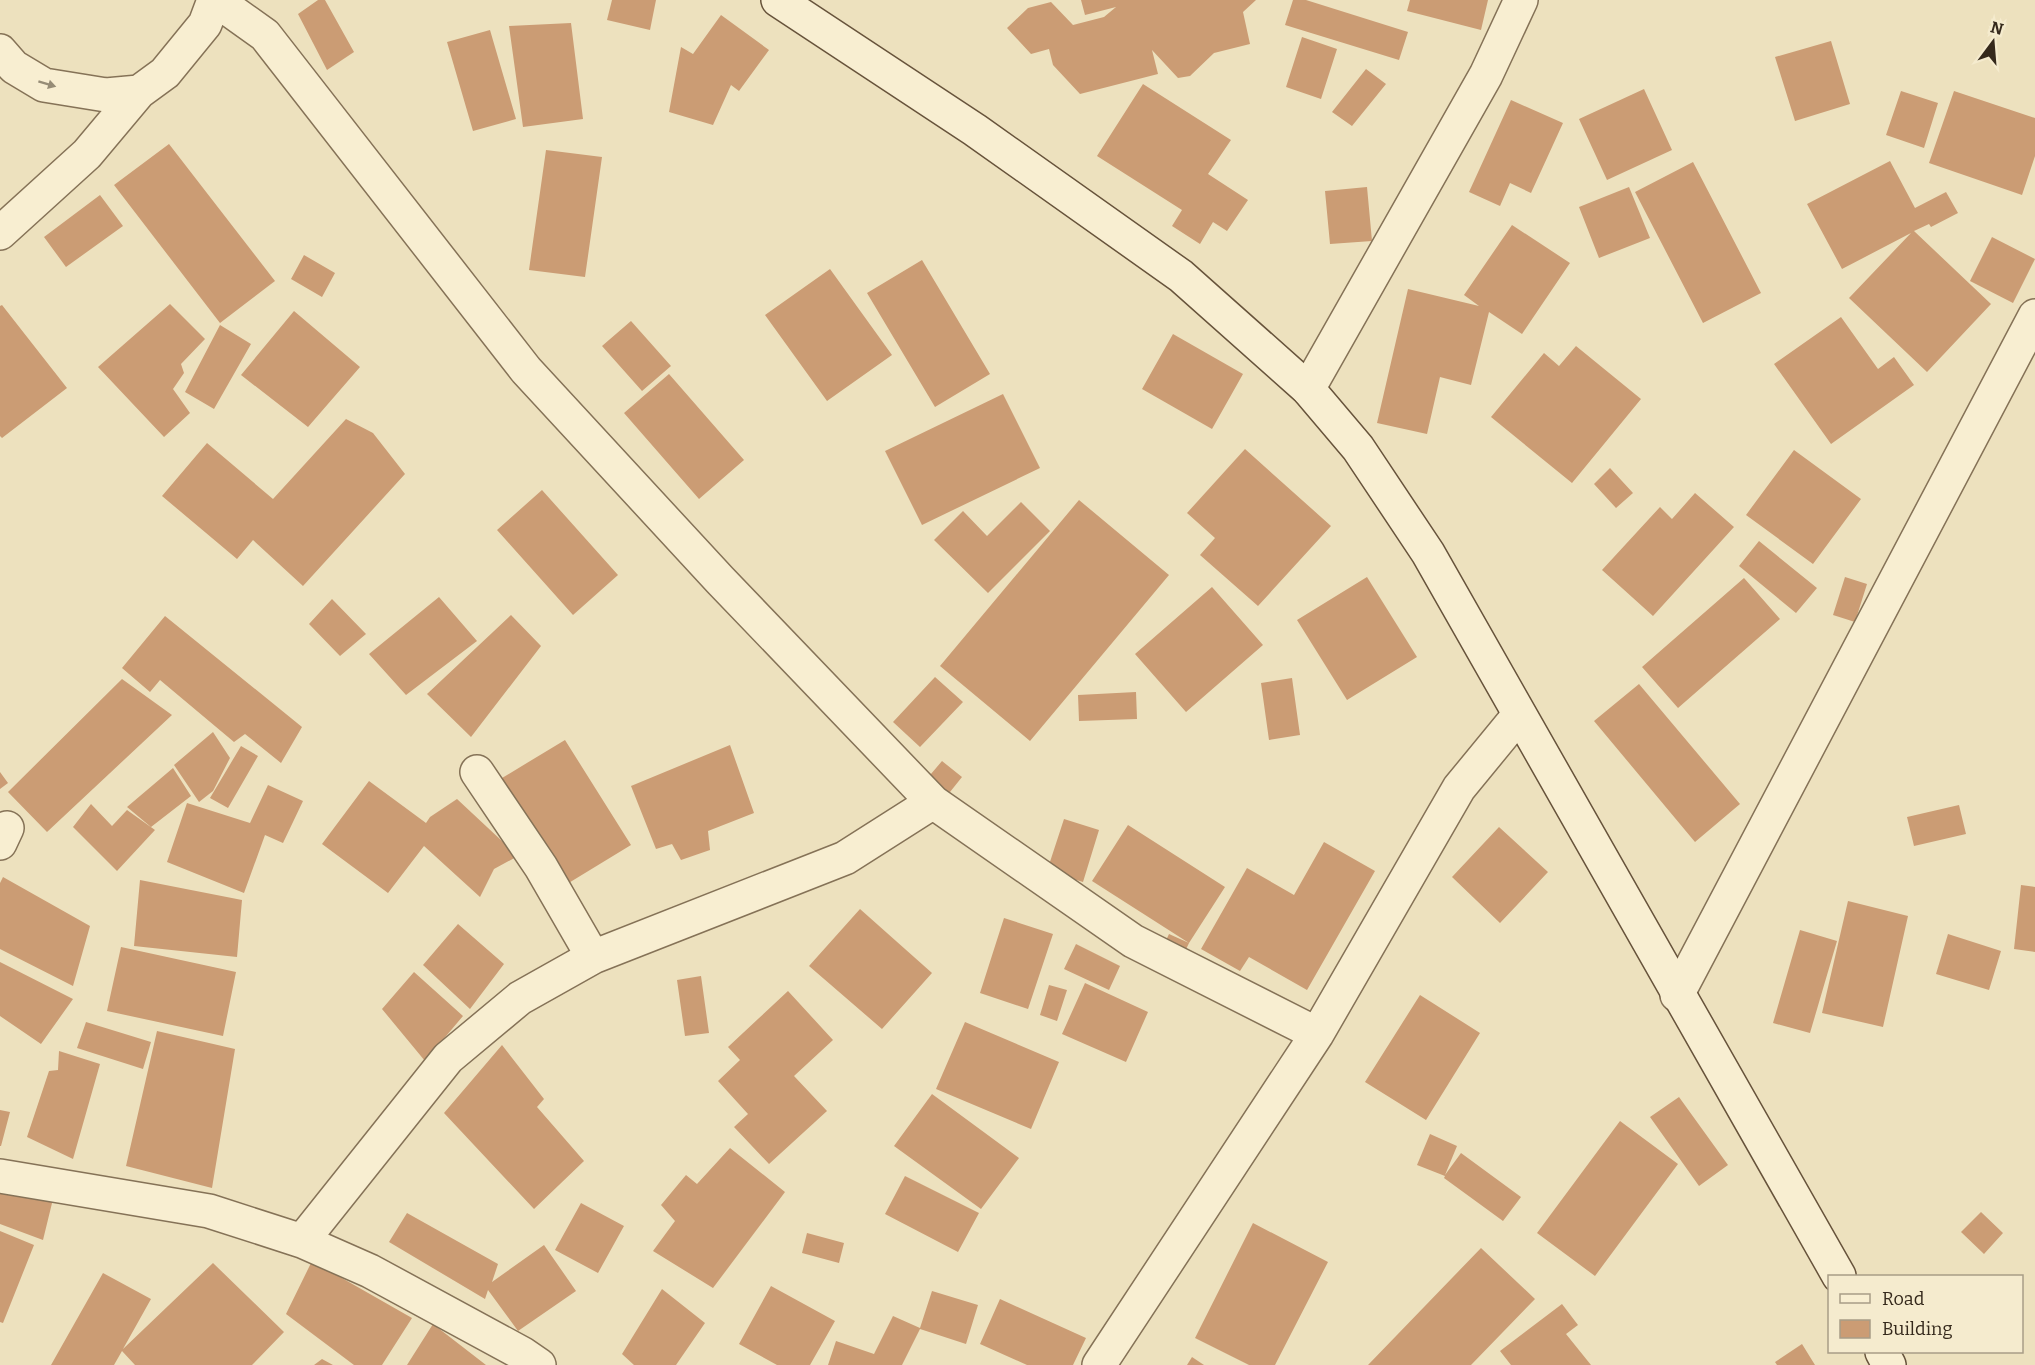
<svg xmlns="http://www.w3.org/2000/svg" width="2035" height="1365" font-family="Bitter,serif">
<rect width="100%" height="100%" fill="#ede1be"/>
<path fill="#cb9c74" d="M318,0h7l29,52 -27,18 -29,-56z
M612,0h44l-6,30 -43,-10z
M1081,0h175l-13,12 7,32 -36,9 -24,23 -12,2 -26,-28 6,24 -78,20 -27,-29 -4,-16 -18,5 -24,-26 21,-20 23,-6 22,23 31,-8 12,-10 -31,8z
M1293,0h13l102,32 -9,28 -114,-35z
M1410,0h78l-7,30 -74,-19z
M721,15l48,35 -30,41 -8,-6 -18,40 -44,-13 12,-65 12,7z
M571,23l12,96 -60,8 -14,-101z
M490,30l26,89 -43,12 -26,-89z
M1302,37l35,12 -16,50 -35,-12z
M1831,41l19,63 -55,17 -20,-64z
M1366,69l20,15 -34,42 -20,-14z
M1143,84l88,56 -23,34 40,26 -21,31 -14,-9 -13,22 -28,-18 10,-16 -85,-54z
M1644,89l28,61 -65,30 -28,-61z
M1901,91l37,12 -14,45 -38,-13z
M1954,91l81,27v38l-13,39 -93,-32z
M1511,100l52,23 -32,70 -21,-10 -10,23 -31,-14z
M169,144l106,137 -55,42 -106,-138z
M546,150l56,7 -17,120 -56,-7z
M1890,161l25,47 31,-16 12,21 -27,14 -2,-3 -15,7 77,73 -64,68 -78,-74 62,-65 -69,36 -35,-65z
M1693,162l68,131 -58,30 -68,-131z
M1367,187l5,54 -42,3 -5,-53z
M1629,187l21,51 -51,20 -20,-51z
M100,195l23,31 -57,41 -22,-30z
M1512,225l58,38 -48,71 -33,-22 -18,73 -31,-8 -13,57 -50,-11 31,-134 71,17 -15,-11z
M1992,237l43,22 -22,44 -43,-22z
M304,255l31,18 -13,24 -31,-18z
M922,260l68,114 -55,33 -68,-114z
M830,269l62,86 -65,46 -62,-86z
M170,304l35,35 -24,25 3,9 -11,16 17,24 -26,24 -66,-70z
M2,305l65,83 -65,50 -2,-2v-130z
M294,311l66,56 -52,60 -67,-52z
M1841,317l37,52 16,-12 20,28 -83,59 -57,-80z
M631,321l40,45 -29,25 -40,-45z
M220,325l31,19 -37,65 -29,-17z
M1173,334l70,40 -31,55 -70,-40z
M1576,346l65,53 -69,84 -81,-66 53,-64 15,13z
M669,374l75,86 -45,39 -75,-86z
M1003,394l37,74 -118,57 -37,-74z
M346,419l27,14 32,41 -102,112 -50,-46 -16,19 -75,-63 45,-53 66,56z
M1245,449l86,77 -73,80 -58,-51 15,-17 -28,-25z
M1794,450l67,49 -48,65 -67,-49z
M1610,468l23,25 -17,15 -22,-24z
M542,490l76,85 -45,40 -76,-85z
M1695,493l39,34 -81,89 -51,-46 58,-63 12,12z
M1079,500l90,75 -139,166 -90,-75z
M1021,502l29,29 -62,62 -54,-53 29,-29 24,25z
M1759,541l58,47 -21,25 -57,-47z
M1367,577l50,80 -70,43 -50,-80z
M1845,577l22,7 -12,38 -22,-7z
M1744,578l36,41 -102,89 -36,-41z
M1212,587l51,58 -77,67 -51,-58z
M439,597l38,44 -71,54 -37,-41z
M332,599l34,35 -26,22 -31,-32z
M511,615l30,31 -70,91 -44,-43z
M165,616l137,111 -21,36 -36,-29 -11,8 -74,-62 -10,12 -28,-24z
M935,677l28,25 -43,45 -27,-25z
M1292,678l8,57 -31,5 -8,-57z
M122,679l50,36 -125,117 -39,-40z
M1639,684l101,120 -45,38 -101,-121z
M1136,692l1,27 -58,2 -1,-26z
M213,732l17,26 -17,33 -14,11 -25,-37z
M565,740l66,105 -64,39 -65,-106z
M730,745l24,68 -46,18 2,19 -29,10 -9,-16 -16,5 -25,-63z
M241,746l17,10 -30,52 -18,-10z
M942,761l20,16 -16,20 -21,-16z
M173,768l18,28 -40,31 -24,-20z
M0,772l8,11 -8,6z
M369,781l57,42 4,-6 27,-18 61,57 -24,13 -14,28 -56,-51 -36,47 -66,-49z
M268,785l35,16 -20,42 -18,-8 -21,58 -77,-31 20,-59 63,20z
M91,804l21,22 15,-16 28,20 -38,41 -44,-44z
M1959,805l7,29 -52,12 -7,-29z
M1064,819l35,11 -16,52 -36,-11z
M1128,825l97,62 -36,56 -97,-62z
M1499,827l49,45 -48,51 -48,-46z
M1324,842l51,29 -68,119 -58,-33 -9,14 -39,-22 46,-81 47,27z
M3,877l87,49 -17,60 -73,-37v-66z
M140,880l102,20 -5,57 -103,-11z
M2021,885l14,2v65l-21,-3z
M1848,901l60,15 -25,111 -61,-14z
M860,909l72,64 -50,56 -73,-63z
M1004,918l49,16 -25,75 -48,-16z
M458,924l46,40 -34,45 -47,-44z
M1800,930l37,11 -27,92 -37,-10z
M1169,934l20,9 -9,19 -20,-9z
M1948,934l53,17 -12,39 -53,-16z
M1076,944l44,22 -11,24 -45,-21z
M121,947l115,25 -13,64 -116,-25z
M0,962l73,37 -32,45 -41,-28z
M414,972l49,44 -38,45 -43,-52z
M701,976l8,57 -24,3 -8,-56z
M1085,983l63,29 -22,50 -64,-28z
M1049,985l18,5 -10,31 -17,-6z
M788,991l45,49 -39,36 33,35 -58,53 -35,-37 14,-13 -30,-33 22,-21 -12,-13z
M1420,995l60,38 -54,87 -61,-38z
M86,1022l65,20 -8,27 -66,-21z
M965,1022l94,40 -28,67 -95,-40z
M157,1031l78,18 -23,139 -86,-22z
M502,1045l42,54 -7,8 47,54 -50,48 -90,-96z
M59,1051l41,13 -27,95 -46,-22 22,-66 9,-1z
M932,1094l87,64 -38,51 -87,-63z
M1679,1097l49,68 -29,21 -49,-69z
M0,1110l10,2 -9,34h-1z
M1620,1121l58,43 -83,112 -58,-43z
M1430,1134l27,12 -12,29 16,-22 60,44 -18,24 -59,-43 1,-2 -28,-11z
M730,1148l55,44 -72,96 -60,-37 22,-30 -14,-16 25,-30 11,9z
M905,1176l74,37 -21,39 -73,-38z
M0,1185l53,14 -10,41 -43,-16z
M581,1203l43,23 -26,47 -43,-23z
M1981,1212l22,21 -19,21 -23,-22z
M407,1213l91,51 -6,18 52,-37 32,46 -58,40 -30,-41 -3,9 -96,-57z
M1253,1223l75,39 -53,103h-26l-54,-27z
M0,1231l34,14 -31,78 -3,-1z
M807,1233l37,10 -5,20 -37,-10z
M1481,1248l54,51 -64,66h-103z
M312,1261l100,57 -30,47h-28l-68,-51z
M213,1263l71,69 -32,33h-117l-13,-14 -8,14h-63l52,-92 48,26 -28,50z
M771,1286l64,35 -25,44h-33l-38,-21z
M662,1289l43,34 -29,42h-42l-12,-11z
M932,1291l46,14 -12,39 -46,-15 -18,36h-74l8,-24 38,13 19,-38 27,12z
M1000,1299l86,39 -13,27h-46l-47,-21z
M1562,1304l16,21 -12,9 25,31h-80l-11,-14z
M433,1324l53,41h-79z
M1802,1344l13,21h-38l-2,-3z
M1192,1357l12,8h-17z
M322,1359l11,6h-19z"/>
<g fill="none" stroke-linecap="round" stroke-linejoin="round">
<defs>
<path id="street" d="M216,0l49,35 261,335 194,210 213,222 200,139 184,93
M0,51l14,16 30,18 62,10 33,-3 26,-19 40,-49 9,-24
M0,233l87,-79 52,-62
M1308,389l178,-314 35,-75
M477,772l64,95 52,90
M0,843l7,-15
M1677,995l358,-679
M0,1176l209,35 93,30 68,30 153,83 16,11
M302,1241l146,-183 72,-60 73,-41 252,-99 88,-56
M1099,1365l218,-331 142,-246 60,-73"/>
<path id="secondary" d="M778,0l197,130 206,146 127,113 50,59 70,105 411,723
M1882,1352l7,13"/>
</defs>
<use href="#street" stroke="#857257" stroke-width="36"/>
<use href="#secondary" stroke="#67533b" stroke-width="36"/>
<use href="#street" stroke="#f8eed1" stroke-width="33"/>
<use href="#secondary" stroke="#f8eed1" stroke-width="33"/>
</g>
<defs><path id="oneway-solid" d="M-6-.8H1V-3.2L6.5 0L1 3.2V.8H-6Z" transform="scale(1.5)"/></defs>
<use fill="#968c76" href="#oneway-solid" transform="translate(47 84) rotate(17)"/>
<rect x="1828" y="1275" width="195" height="78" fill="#f5ebce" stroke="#a89d87" stroke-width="1.5"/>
<rect x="1840" y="1294" width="30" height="9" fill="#f8eed1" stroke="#a89d87" stroke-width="1.5"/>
<text x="1882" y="1305" font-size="18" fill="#35291c">Road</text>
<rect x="1840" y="1320" width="30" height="18" fill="#cb9c74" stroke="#a89d87" stroke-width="1.5"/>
<text x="1882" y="1335" font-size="18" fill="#35291c">Building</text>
<g transform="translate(1993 42) rotate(16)" stroke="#f5ebce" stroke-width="4.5" paint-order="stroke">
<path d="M0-4.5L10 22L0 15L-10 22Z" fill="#35291c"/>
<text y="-9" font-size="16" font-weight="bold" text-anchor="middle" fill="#35291c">N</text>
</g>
</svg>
